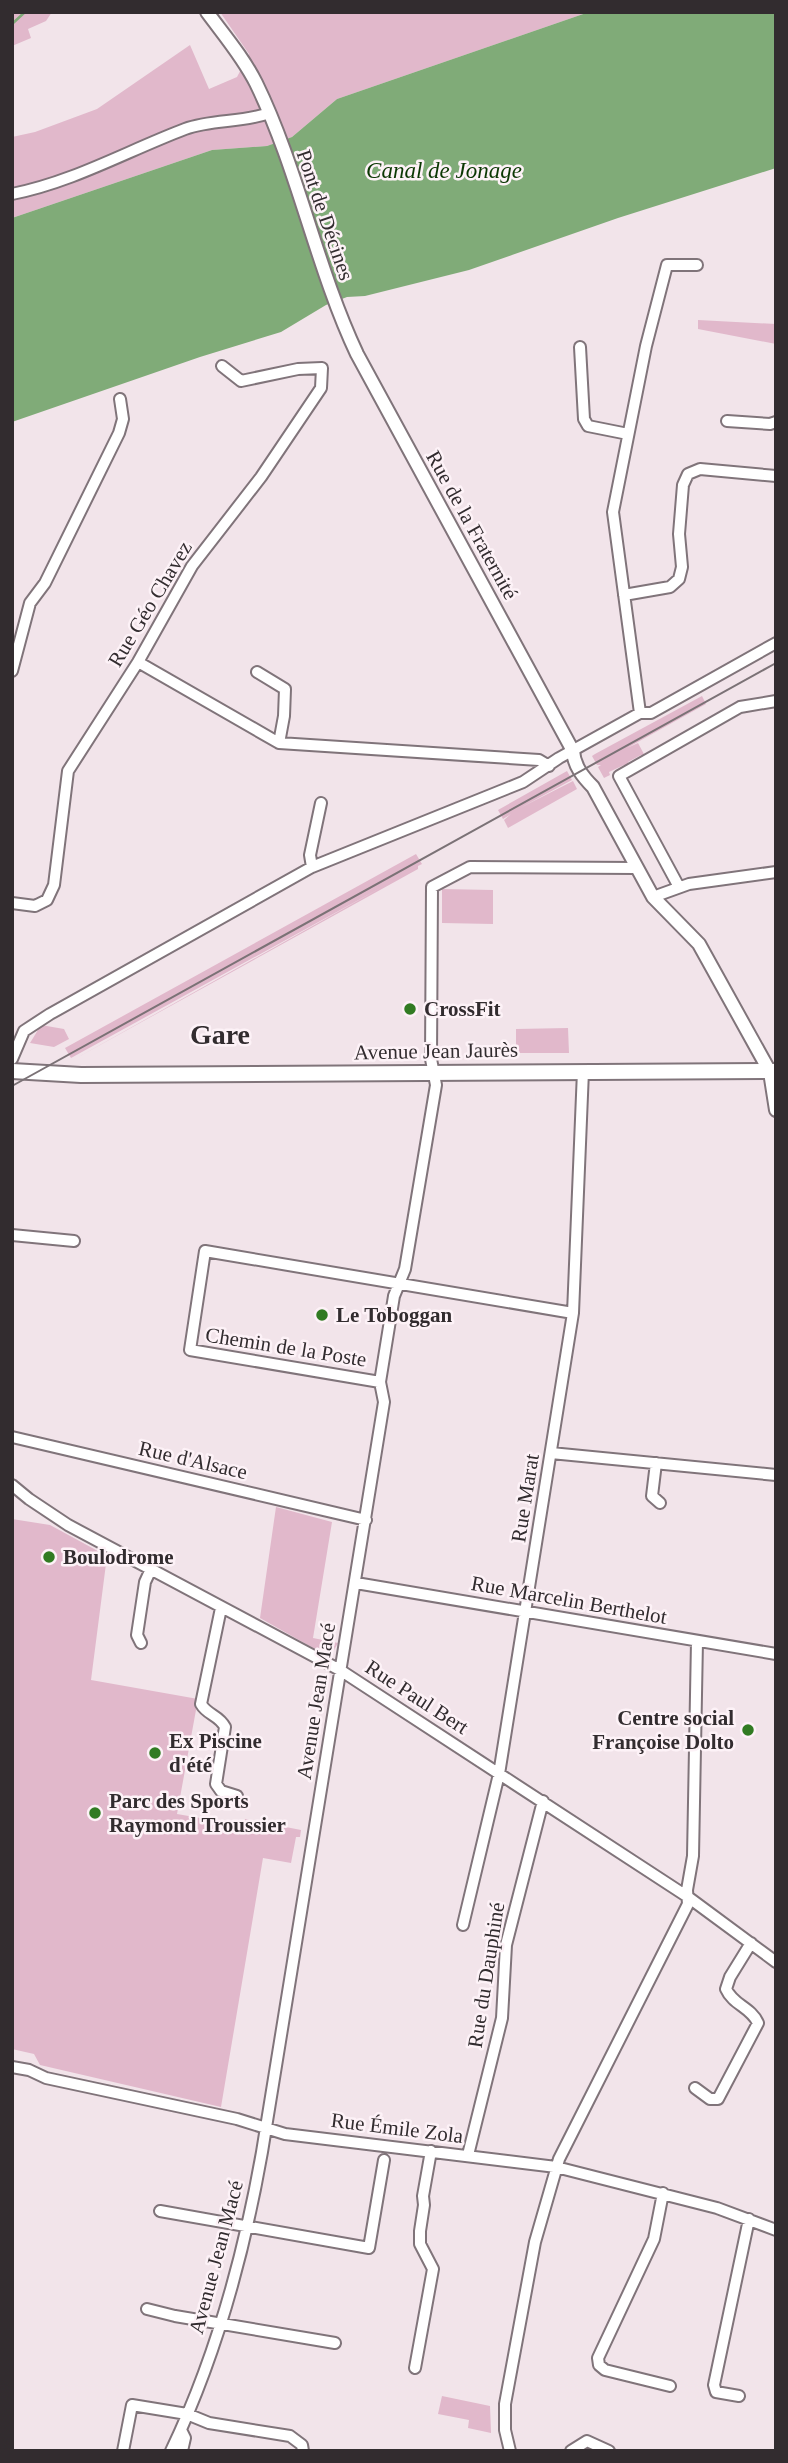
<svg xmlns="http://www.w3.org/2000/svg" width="788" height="2463" font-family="Georgia,serif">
<rect width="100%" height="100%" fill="#f2e4ea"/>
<path fill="#e1b8cb" d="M12,12h40l-6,9 -18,8 3,9 -19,8z
M220,12h369l-252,87 -45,38 -25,9 -55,4 -200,68v-81l23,-5 62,-23 93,-64 19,44 28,-12 12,-23z
M698,320l78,4v20l-78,-15z
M702,696l4,8 -79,44 11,-5 7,13 -4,-1 -13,7 1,3 -4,2 -1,-2 -15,7 1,3 -6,3 -6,-11 3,-2h-4l-5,-9 3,-2z
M567,771l5,9 -52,28 53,-27 4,8 -69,39 -4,-8 7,-6 -8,5 -5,-9z
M416,854l6,10 -4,2v3l-345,191 311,-174 -313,172 -6,-10z
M442,889l51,1v34l-51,-1z
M41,1025l23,4 5,10 -15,8 -24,-4z
M568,1028l1,25h-53v-24z
M276,1507l56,15 -19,116 25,5 -4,7 -12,3 -62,-35z
M12,1519l38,6 57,31 -16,124 107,19 -21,115 29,5v5l37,7 2,-12 56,11 -1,7h-4l-5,26 -28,-5 -42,249 -181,-42 -6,-11 -22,-5z
M442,2396l48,10 1,27 -23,-5 1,-8 -31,-6z"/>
<path fill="#80ab78" d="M589,12h187v156l-158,50 -149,52 -104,26 -18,1 -21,8 -45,27 -81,25 -188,65v-204l200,-68 55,-4 25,-9 45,-38z"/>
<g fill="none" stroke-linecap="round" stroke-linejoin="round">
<path stroke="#80ab78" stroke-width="2.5" d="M12,24l13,-12"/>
<defs>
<path id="minor" d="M12,194c61,-12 115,-43 173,-65 27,-10 57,-6 84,-16
M580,347l4,72 4,7 40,8
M727,421l43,3 6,-2
M624,595l46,-8 9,-8 3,-12 -3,-33 4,-49 5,-11 12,-5 76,7
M138,662l141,81 260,17 10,6
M12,671l18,-68 15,-20 74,-150 4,-14 -3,-20
M257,672l28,17 -1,27 -5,27
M640,713l-27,-201 33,-166 21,-81h30
M312,867l-2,-12 11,-52
M679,887l-60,-111 121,-69 36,-6
M653,897l36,-13 87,-12
M12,903l23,3 12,-6 7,-15 14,-114 70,-109 54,-96 69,-89 60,-89 1,-20 -24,1 -57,12 -19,-15
M12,1059l12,-28 26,-17 262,-147 211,-85 36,-24 81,-45h11l125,-70
M12,1235l62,6
M380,1382l-190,-32 15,-99 368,62
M12,1437l354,83
M551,1453l225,22
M656,1463l-4,33 8,7
M12,1485l17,14 39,26 272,145 348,227 88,65
M356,1583l420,71
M221,1608l-20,96c6,11 18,11 24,23l-9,57 5,7 16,5
M141,1643l-4,-8 8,-53 6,-13
M463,1925l36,-151 74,-461 10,-242
M12,2067l17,3 17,8 191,41 48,15 271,33 161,41 59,22
M695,2088l15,11h8l40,-76c-7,-16 -25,-18 -32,-34l4,-12 21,-34
M468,2155l34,-137 4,-73 37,-144
M663,2193l-9,46 -56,119 1,7 6,5 65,16
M160,2211l209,37 15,-88
M147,2309l28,7 160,27
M415,2368l18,-99 -13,-25v-13l4,-26 -1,-9 8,-45
M739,2396l-23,-4 -2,-7 35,-166
M181,2430l4,8 -3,13
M123,2451l9,-46 55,9 22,9 81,13 12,9 1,6
M171,2451c45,-94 73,-197 91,-299l122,-750 -4,-20 14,-86 11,-27 31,-184 -5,-26 1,-172 38,-20 166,1
M510,2451l-5,-21v-26l30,-162 24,-83 129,-255 -1,-14 6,-34 4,-215
M571,2451l16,-10 22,10"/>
<path id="tertiary" d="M207,12c17,23 36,45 49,71 42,86 60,184 101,271l216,397c1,15 10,26 20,36l60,110 46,47 71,128 6,38"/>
<path id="secondary" d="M12,1071l69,4 695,-4"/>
</defs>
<use href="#minor" stroke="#80747a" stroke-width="14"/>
<use href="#tertiary" stroke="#80747a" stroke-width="16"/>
<use href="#secondary" stroke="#80747a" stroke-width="18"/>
<use href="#minor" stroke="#fff" stroke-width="10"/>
<use href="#tertiary" stroke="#fff" stroke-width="12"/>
<use href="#secondary" stroke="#fff" stroke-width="14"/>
<path stroke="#7b7276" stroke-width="2" d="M12,1086l764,-423"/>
</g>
<g fill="#317b22" stroke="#fdf2f7" stroke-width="2.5">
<circle cx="410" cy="1009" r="7"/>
<circle cx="322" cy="1315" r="7"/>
<circle cx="49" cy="1557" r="7"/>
<circle cx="748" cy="1730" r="7"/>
<circle cx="155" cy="1753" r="7"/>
<circle cx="95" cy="1813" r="7"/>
</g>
<g text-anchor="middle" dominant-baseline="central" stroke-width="5" stroke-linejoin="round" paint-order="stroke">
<g font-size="21" fill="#322c2f" stroke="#fdf2f7">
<text transform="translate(325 215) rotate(71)">Pont de Décines</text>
<text transform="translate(472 525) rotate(61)">Rue de la Fraternité</text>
<text transform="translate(150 604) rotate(-59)">Rue Géo Chavez</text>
<text transform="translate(436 1051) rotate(-1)">Avenue Jean Jaurès</text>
<text transform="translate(286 1347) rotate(9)">Chemin de la Poste</text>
<text transform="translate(193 1460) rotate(13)">Rue d'Alsace</text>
<text transform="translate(525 1498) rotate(-81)">Rue Marat</text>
<text transform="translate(569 1600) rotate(10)">Rue Marcelin Berthelot</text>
<text transform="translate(417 1697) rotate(33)">Rue Paul Bert</text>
<text transform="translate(316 1701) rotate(-81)">Avenue Jean Macé</text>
<text transform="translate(486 1975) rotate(-81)">Rue du Dauphiné</text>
<text transform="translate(397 2128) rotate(7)">Rue Émile Zola</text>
<text transform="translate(216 2257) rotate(-75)">Avenue Jean Macé</text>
</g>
<g font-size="21" font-weight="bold" fill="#322c2f" stroke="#fdf2f7" text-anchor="start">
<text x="424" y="1009">CrossFit</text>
<text x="336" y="1315">Le Toboggan</text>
<text x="63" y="1557">Boulodrome</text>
<text x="734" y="1718" text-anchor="end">Centre social<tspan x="734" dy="24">Françoise Dolto</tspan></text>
<text x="169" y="1741">Ex Piscine<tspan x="169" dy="24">d'été</tspan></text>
<text x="109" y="1801">Parc des Sports<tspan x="109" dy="24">Raymond Troussier</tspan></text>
</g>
<g font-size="23" font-style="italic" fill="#0b3803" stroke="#fdf2f7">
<text x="444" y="170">Canal de Jonage</text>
</g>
<g font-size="28" font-weight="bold" fill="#322c2f" stroke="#fdf2f7">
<text x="220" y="1034">Gare</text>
</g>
</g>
<rect width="788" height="2463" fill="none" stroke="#322c2f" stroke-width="28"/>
</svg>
